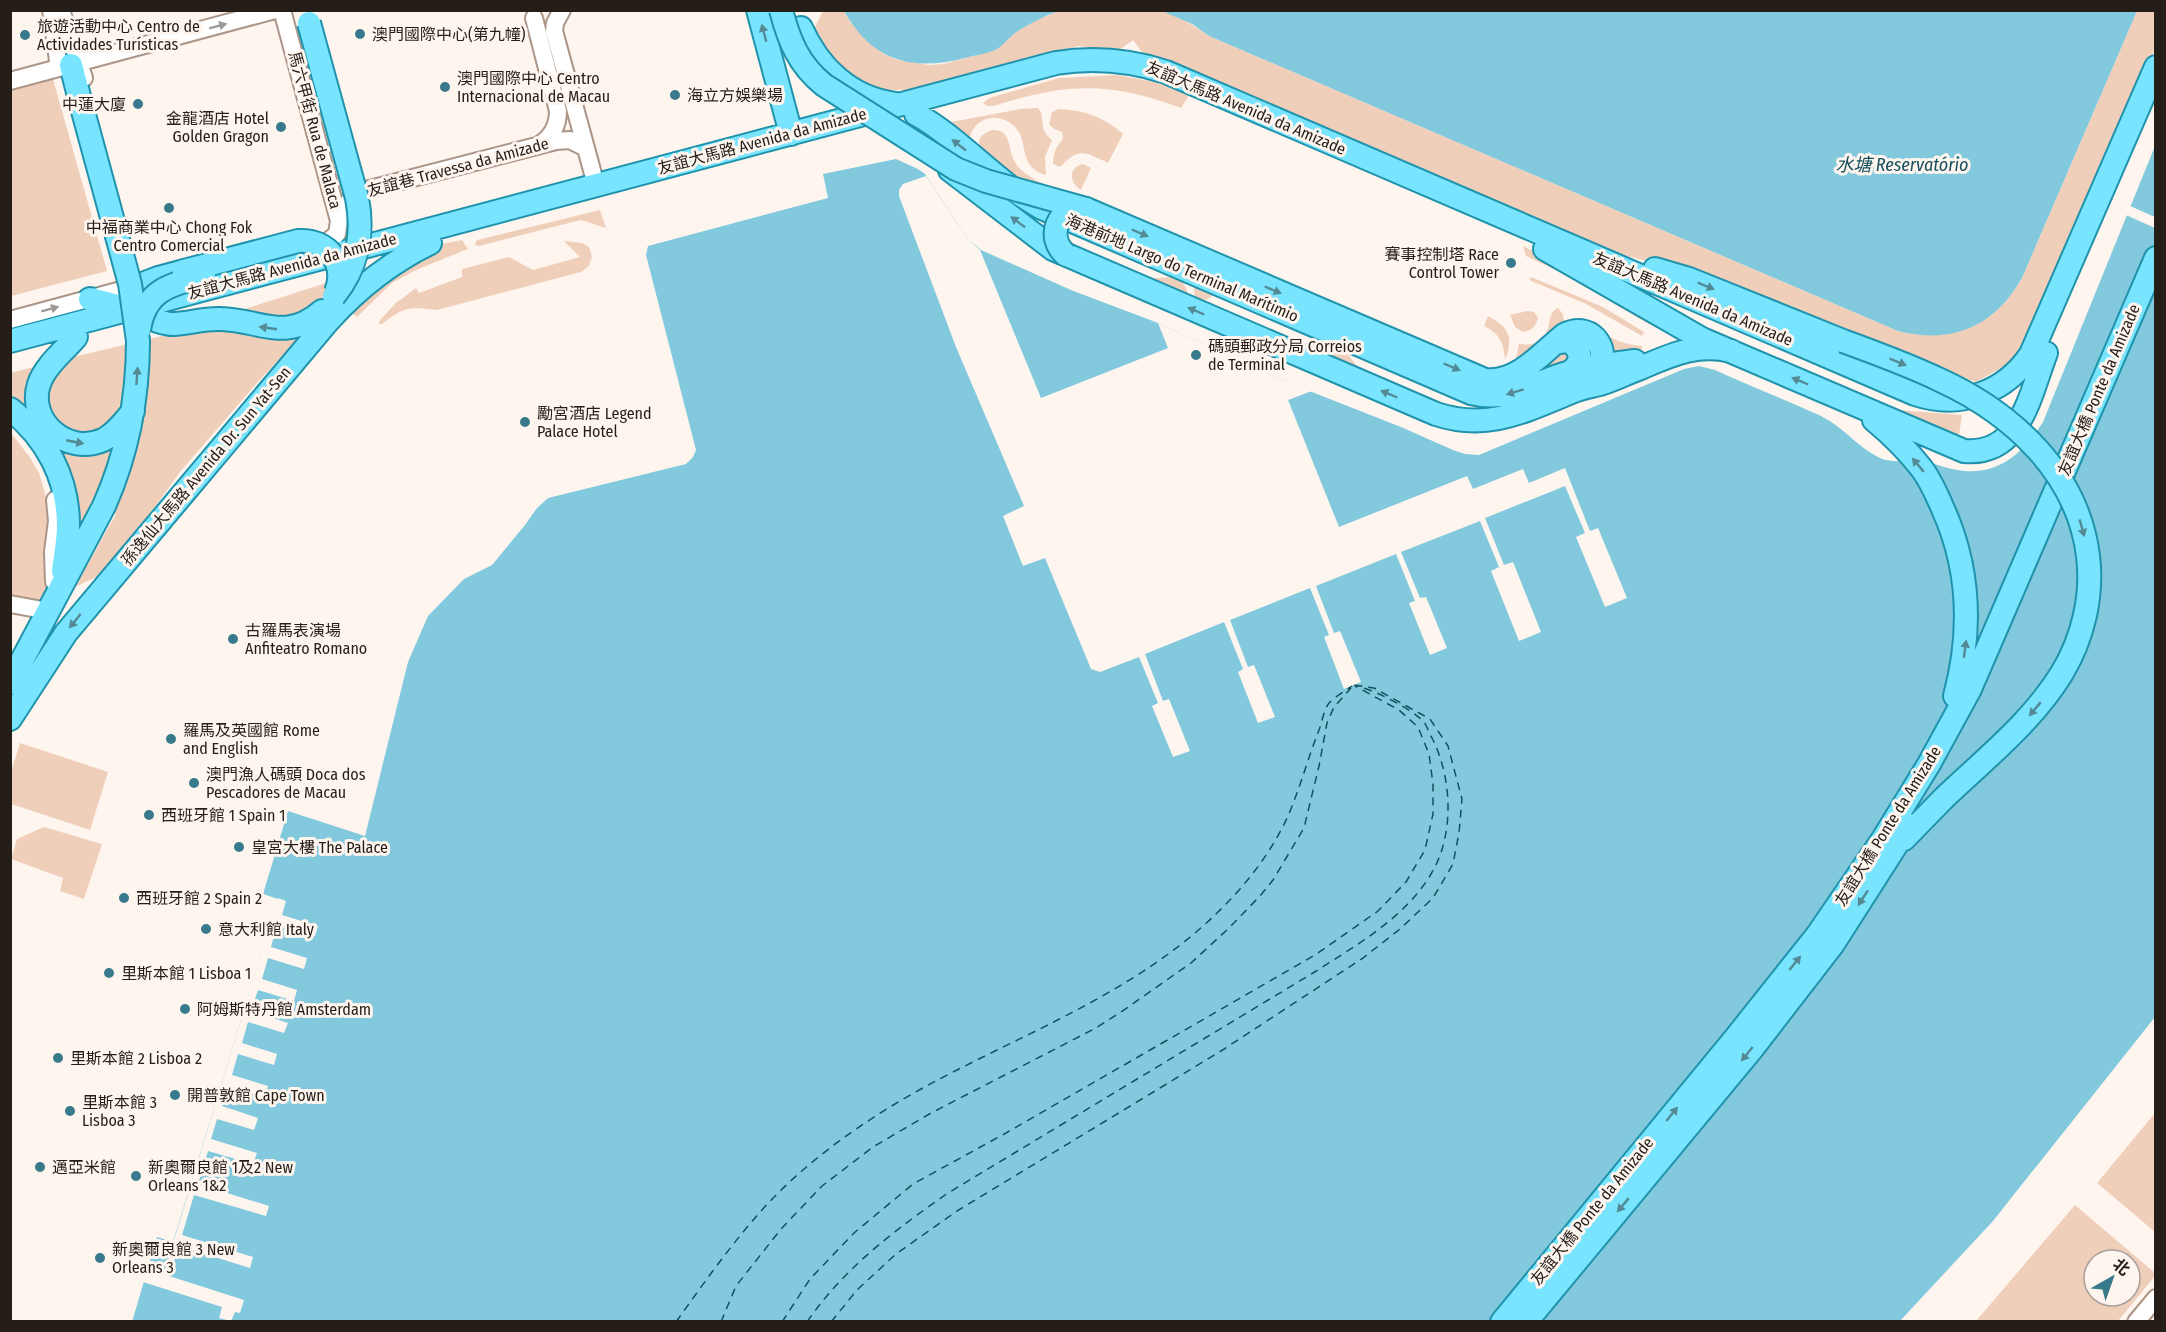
<svg xmlns="http://www.w3.org/2000/svg" width="2166" height="1332" font-family="'Fira Sans Condensed','Noto Sans SC',sans-serif">
<rect width="100%" height="100%" fill="#fff5ef"/>
<path fill="#f0cfba" fill-rule="evenodd" d="M823,11h21l7,12 21,22 12,9 14,6 31,5 14,-1 53,-14 20,-18 23,-13 20,-8h103c17,5 32,15 47,25l689,295c54,13 97,-5 124,-53l115,-267h19l-1,37 -119,279c-20,33 -26,37 -60,55l-22,-7 -228,-94 -115,-29 -467,-197 -11,-15 -15,11 -40,-5 -165,44h-32l-30,-9 -41,-44z
M1117,75l38,7 34,13 -8,13c-72,-27 -115,-25 -187,-2h-7l-4,-3 6,-5 70,-20z
M53,79l54,192 -96,25v-205z
M1038,108c9,11 -1,20 14,32l-7,17 1,18c-6,-2 -12,-4 -16,-10 -7,-9 -5,-20 -10,-31 -7,-13 -23,-20 -36,-14 -10,4 -14,13 -15,23l-23,-20 74,-14z
M1059,109c24,1 46,8 64,25l-15,29c-24,-11 -28,-16 -48,4l-7,-3c0,-11 3,-17 10,-25l-1,-7 -8,-3 -5,-5 3,-12z
M992,130c20,-1 15,18 23,32 4,9 14,13 22,19l186,78 -6,14 264,114c15,1 30,0 42,-9 15,-10 27,-33 47,-29l5,8 -3,7c-30,12 -59,28 -91,26l-435,-188c-13,-8 -99,-57 -54,-72z
M1083,164l8,4 -10,22c-12,-7 -13,-23 2,-26z
M600,210l6,18 -25,-8 -102,26 -4,-1 2,-5z
M462,240l6,9 -52,21 -24,13 -35,34 -12,-9 92,-63z
M564,241l18,2 7,4 3,10 -3,9 -8,6 -144,38c-29,-3 -31,-4 -55,14h-3v-3l17,-18 20,-15 3,5 43,-16v-8l47,-12 24,13 47,-13z
M1523,246l38,19 105,63h-9l-10,-5 -83,-49 -38,-18z
M1189,276l34,13 -28,18 -1,-20z
M1174,277c11,4 14,13 15,25l-53,-23z
M1531,277l72,30 41,25 -2,4 -56,-32 -57,-24z
M342,278l9,4 -95,102 -76,88 -71,99 -34,16 41,-73 -14,-6 -21,24 -4,-35 -66,-95 -1,-29 39,-10 -2,26 11,-20 15,-12 127,-30 29,-13z
M1558,308c7,7 7,13 3,21l-47,39 5,-24c40,5 23,-31 39,-36z
M1527,311l7,1 4,6c-2,9 -6,12 -15,14l-8,-5 -5,-12z
M1488,316c21,11 26,21 17,44 -1,-17 -5,-26 -21,-34z
M1579,320c26,12 32,23 63,26l-1,8 -32,4 -31,-37z
M1330,342l12,5 19,24 -57,-17 8,-6z
M1897,410l65,5 -3,20z
M11,433l18,23 10,17 6,20 3,18 2,71 -3,11 -10,7 -26,-3z
M20,743l88,29 -18,58 -79,-26v-32z
M44,827l58,17 -18,55 -24,-8 3,-13 -52,-19 6,-20z
M2155,1113v119l-58,-49z
M2075,1205l80,68v3l-37,45h-142zM2094,1260h36v36h-36z"/>
<path fill="#82c9de" d="M844,11h215c-15,5 -28,12 -41,20 -8,5 -14,14 -21,18 -9,5 -22,6 -32,9 -53,14 -93,3 -121,-47z
M1162,11h975l-115,267c-27,48 -70,67 -124,53l-689,-295 -17,-12z
M2155,146v871l-162,204 -93,100 -1768,1 25,-85 16,5 105,-343 -15,-5 25,-83 77,25 43,-174 20,-46 36,-37 28,-14 33,-40 12,-17 11,-10 138,-34 7,-7 3,-7 -50,-195 2,-9 180,-48 -5,-24 73,-15 22,10 7,5 42,64 14,12 90,40 87,33 126,58 117,46 52,23 12,4 14,1 205,-86 15,-3 16,4c35,16 71,30 106,46 21,10 35,29 55,40 16,9 33,3 50,6 10,2 20,6 31,8 41,7 65,-16 86,-48z"/>
<path fill="#fff5ef" d="M926,176l41,62 13,12 61,148 127,-50 -10,-25 126,58 28,10 -24,9 51,127 128,-51 6,13 50,-20 6,14 36,-15 25,63 8,-3 29,70 -22,9 -29,-70 9,-4 -20,-47 -80,32 19,47 9,-3 28,70 -22,9 -28,-70 8,-4 -19,-46 -79,31 19,46 6,-1 21,51 -17,7 -21,-52 6,-2 -19,-47 -80,32 18,47 6,-2 21,51 -17,7 -20,-52 5,-2 -19,-47 -80,32 18,47 6,-2 21,52 -17,6 -20,-51 5,-3 -19,-47 -79,32 18,47 6,-2 21,52 -17,6 -21,-51 6,-3 -19,-46 -39,15 -9,-3 -46,-111 -22,8 -20,-50 21,-10 -68,-159 -57,-151v-6l4,-6z
M2130,206l25,11v11l-29,-13z
M278,898l8,3 -4,14 36,11 -3,10 -38,-11 -6,22 36,11 -3,11 -36,-11 -6,21 35,11 -3,11 -36,-11 -7,21 37,12 -4,10 -36,-11 -6,21 35,11 -3,11 -36,-11 -6,21 36,11 -4,11 -36,-11 -6,20 36,12 -4,12 -37,-11 -6,20 46,14 -4,11 -45,-13 -10,33 71,22 -3,10 -72,-21 -12,40 71,22 -3,11 -71,-22 -10,30 75,24 -4,13 -5,-1 -4,9 -12,-3 3,-11 -79,-25 4,-14 17,5z"/>
<g fill="none" stroke-linecap="round" stroke-linejoin="round">
<path stroke="#134f5f" stroke-width="1.5" stroke-dasharray="8 6" stroke-linecap="butt" d="M676,1322c27,-38 54,-76 85,-111 44,-49 102,-90 160,-122 100,-55 213,-95 296,-176 29,-28 54,-60 71,-97 12,-28 20,-58 31,-86 3,-8 5,-21 10,-27 6,-6 16,-12 23,-17
M721,1322l15,-36 45,-57 41,-43 51,-39 58,-34 163,-84 27,-17 70,-49 38,-35 31,-32 13,-16 31,-52 15,-62 8,-43 7,-16 17,-19
M782,1322l28,-43 44,-46 59,-49 93,-51 309,-178 63,-44 28,-29 19,-32 8,-36v-30l-4,-30 -11,-27 -19,-17 -44,-24
M807,1322c37,-54 88,-92 141,-129l365,-220c42,-27 92,-55 118,-99 24,-39 21,-97 1,-136 -3,-5 -5,-12 -8,-16 -12,-13 -48,-31 -64,-35
M831,1322l26,-32 39,-36 61,-43 264,-160 142,-93 37,-29 33,-31 20,-34 6,-31 3,-34 -14,-53 -18,-27 -56,-31 -21,-3"/>
<defs>
<path id="minor" d="M51,10l8,58
M61,10l23,68
M282,10l57,211 -2,13 -12,10
M562,10l-7,13 -1,8 42,154
M534,18l24,93c0,15 -6,26 -19,34
M10,81l265,-71
M339,220l10,-19 17,-11 190,-49 14,-1 16,8
M10,320l130,-35
M54,582l-1,-30 4,-31 -2,-21
M10,604l38,7
M2136,1322l20,-24"/>
<path id="major" d="M758,10l33,124
M801,28c18,40 49,70 94,76
M71,65l9,35
M916,114c46,26 80,69 126,94l429,185c41,10 62,-11 99,-21 20,-6 43,-8 65,-11
M950,170l103,79 383,165c54,18 92,-5 141,-24 7,-3 15,-4 23,-6 13,-4 25,-10 38,-15 31,-13 59,-27 93,-18
M1086,209l399,171c31,4 57,-27 79,-45 30,-16 51,20 29,43
M1545,249l157,90 262,112c57,5 66,-57 82,-98
M1655,269l34,10 154,62
M140,285l18,-7 26,-7
M90,299l39,10
M148,318c8,2 19,7 27,6 16,-1 30,-6 46,-5 40,1 64,24 101,-8
M76,337c-12,14 -31,29 -37,47 -12,37 28,72 64,56 12,-6 21,-18 30,-29
M10,341l1046,-278c38,-6 73,-3 110,9l749,322c45,15 90,-1 116,-40l125,-287
M1555,343l12,-2c15,6 17,22 3,31
M10,409c37,29 58,70 58,116 0,16 -3,31 -5,46
M1874,420c17,14 34,31 48,49 9,12 15,26 21,40 27,60 29,123 12,187
M10,683l94,-177c24,-54 34,-107 34,-165
M10,719l56,-86 263,-313c29,-32 62,-58 101,-77
M1904,839l40,-41
M1502,1322l235,-286 81,-102 65,-95 46,-75 41,-75 186,-431
M1526,1322l226,-273 81,-105 76,-119"/>
</defs>
<use href="#minor" stroke="#ab9688" stroke-width="20"/>
<use href="#major" stroke="#2093ac" stroke-width="26"/>
<use href="#minor" stroke="#fff" stroke-width="16"/>
<use href="#major" stroke="#78e4fd" stroke-width="22"/>
<defs>
<path id="major-bridge" d="M781,10c8,31 18,55 43,75l132,84 30,12 100,28
M309,23l48,175c7,36 0,70 -23,98
M80,100l50,184 8,57
M1066,255c-21,-18 -8,-50 20,-46
M184,271l114,-30c30,-2 49,23 38,51
M139,330c6,-40 30,-45 65,-54
M1843,341c33,12 66,24 97,39 72,33 138,93 148,176 5,40 -5,82 -26,117 -30,49 -77,86 -118,125"/>
</defs>
<use href="#major-bridge" stroke="#2093ac" stroke-width="26" stroke-linecap="butt"/>
<use href="#major-bridge" stroke="#78e4fd" stroke-width="22"/>
</g>
<defs><path id="oneway-solid" d="M-6-.8H1V-3.2L6.5 0L1 3.2V.8H-6Z" transform="scale(1.5)"/></defs>
<g fill="#9d9997">
<use href="#oneway-solid" transform="translate(218 26) rotate(-15)"/>
<use href="#oneway-solid" transform="translate(50 309) rotate(-15)"/>
</g>
<g fill="#538a96">
<use href="#oneway-solid" transform="translate(764 33) rotate(-105)"/>
<use href="#oneway-solid" transform="translate(959 145) rotate(-142)"/>
<use href="#oneway-solid" transform="translate(1018 222) rotate(-143)"/>
<use href="#oneway-solid" transform="translate(1140 233) rotate(23)"/>
<use href="#oneway-solid" transform="translate(1706 286) rotate(22)"/>
<use href="#oneway-solid" transform="translate(1273 290) rotate(23)"/>
<use href="#oneway-solid" transform="translate(1196 311) rotate(-157)"/>
<use href="#oneway-solid" transform="translate(268 328) rotate(-172)"/>
<use href="#oneway-solid" transform="translate(1898 362) rotate(22)"/>
<use href="#oneway-solid" transform="translate(1452 367) rotate(23)"/>
<use href="#oneway-solid" transform="translate(137 376) rotate(-86)"/>
<use href="#oneway-solid" transform="translate(1800 381) rotate(-157)"/>
<use href="#oneway-solid" transform="translate(1515 392) rotate(163)"/>
<use href="#oneway-solid" transform="translate(1389 394) rotate(-157)"/>
<use href="#oneway-solid" transform="translate(75 442) rotate(11)"/>
<use href="#oneway-solid" transform="translate(1918 465) rotate(-130)"/>
<use href="#oneway-solid" transform="translate(2082 528) rotate(74)"/>
<use href="#oneway-solid" transform="translate(75 621) rotate(129)"/>
<use href="#oneway-solid" transform="translate(1965 649) rotate(-82)"/>
<use href="#oneway-solid" transform="translate(2035 709) rotate(130)"/>
<use href="#oneway-solid" transform="translate(1863 898) rotate(123)"/>
<use href="#oneway-solid" transform="translate(1795 963) rotate(-51)"/>
<use href="#oneway-solid" transform="translate(1747 1054) rotate(129)"/>
<use href="#oneway-solid" transform="translate(1672 1114) rotate(-51)"/>
<use href="#oneway-solid" transform="translate(1623 1205) rotate(130)"/>
</g>
<g fill="#387a8c" stroke="#fff5ef" stroke-width="2">
<circle cx="360" cy="34" r="6"/>
<circle cx="25" cy="35" r="6"/>
<circle cx="445" cy="87" r="6"/>
<circle cx="675" cy="95" r="6"/>
<circle cx="138" cy="104" r="6"/>
<circle cx="281" cy="127" r="6"/>
<circle cx="169" cy="208" r="6"/>
<circle cx="1511" cy="263" r="6"/>
<circle cx="1196" cy="355" r="6"/>
<circle cx="525" cy="422" r="6"/>
<circle cx="233" cy="639" r="6"/>
<circle cx="171" cy="739" r="6"/>
<circle cx="194" cy="783" r="6"/>
<circle cx="149" cy="815" r="6"/>
<circle cx="239" cy="847" r="6"/>
<circle cx="124" cy="898" r="6"/>
<circle cx="206" cy="929" r="6"/>
<circle cx="109" cy="973" r="6"/>
<circle cx="185" cy="1009" r="6"/>
<circle cx="58" cy="1058" r="6"/>
<circle cx="175" cy="1095" r="6"/>
<circle cx="70" cy="1111" r="6"/>
<circle cx="40" cy="1167" r="6"/>
<circle cx="136" cy="1176" r="6"/>
<circle cx="100" cy="1258" r="6"/>
</g>
<g text-anchor="middle" dominant-baseline="central" stroke-width="6" stroke-linejoin="round" paint-order="stroke">
<g font-size="16" fill="#251d18" stroke="#fff5ef" text-anchor="start">
<text x="37" y="26">旅遊活動中心 Centro de<tspan x="37" dy="18">Actividades Turísticas</tspan></text>
<text x="372" y="34">澳門國際中心(第九幢)</text>
<text x="457" y="78">澳門國際中心 Centro<tspan x="457" dy="18">Internacional de Macau</tspan></text>
<text x="687" y="95">海立方娛樂場</text>
<text x="126" y="104" text-anchor="end">中蓮大廈</text>
<text x="269" y="118" text-anchor="end">金龍酒店 Hotel<tspan x="269" dy="18">Golden Gragon</tspan></text>
<text x="169" y="227" text-anchor="middle">中福商業中心 Chong Fok<tspan x="169" dy="18">Centro Comercial</tspan></text>
<text x="1499" y="254" text-anchor="end">賽事控制塔 Race<tspan x="1499" dy="18">Control Tower</tspan></text>
<text x="1208" y="346">碼頭郵政分局 Correios<tspan x="1208" dy="18">de Terminal</tspan></text>
<text x="537" y="413">勵宮酒店 Legend<tspan x="537" dy="18">Palace Hotel</tspan></text>
<text x="245" y="630">古羅馬表演場<tspan x="245" dy="18">Anfiteatro Romano</tspan></text>
<text x="183" y="730">羅馬及英國館 Rome<tspan x="183" dy="18">and English</tspan></text>
<text x="206" y="774">澳門漁人碼頭 Doca dos<tspan x="206" dy="18">Pescadores de Macau</tspan></text>
<text x="161" y="815">西班牙館 1 Spain 1</text>
<text x="251" y="847">皇宮大樓 The Palace</text>
<text x="136" y="898">西班牙館 2 Spain 2</text>
<text x="218" y="929">意大利館 Italy</text>
<text x="121" y="973">里斯本館 1 Lisboa 1</text>
<text x="197" y="1009">阿姆斯特丹館 Amsterdam</text>
<text x="70" y="1058">里斯本館 2 Lisboa 2</text>
<text x="187" y="1095">開普敦館 Cape Town</text>
<text x="82" y="1102">里斯本館 3<tspan x="82" dy="18">Lisboa 3</tspan></text>
<text x="52" y="1167">邁亞米館</text>
<text x="148" y="1167">新奧爾良館 1及2 New<tspan x="148" dy="18">Orleans 1&amp;2</tspan></text>
<text x="112" y="1249">新奧爾良館 3 New<tspan x="112" dy="18">Orleans 3</tspan></text>
</g>
<g font-size="16" fill="#251d18" stroke="#fff5ef">
<text transform="translate(1246 108) rotate(23)">友誼大馬路 Avenida da Amizade</text>
<text transform="translate(315 130) rotate(75)">馬六甲街 Rua de Malaca</text>
<text transform="translate(762 141) rotate(-15)">友誼大馬路 Avenida da Amizade</text>
<text transform="translate(458 167) rotate(-15)">友誼巷 Travessa da Amizade</text>
<text transform="translate(292 266) rotate(-15)">友誼大馬路 Avenida da Amizade</text>
<text transform="translate(1182 268) rotate(23)">海港前地 Largo do Terminal Marítimio</text>
<text transform="translate(1693 299) rotate(23)">友誼大馬路 Avenida da Amizade</text>
<text transform="translate(2099 390) rotate(-67)">友誼大橋 Ponte da Amizade</text>
<text transform="translate(206 466) rotate(-50)">孫逸仙大馬路 Avenida Dr. Sun Yat-Sen</text>
<text transform="translate(1888 826) rotate(-58)">友誼大橋 Ponte da Amizade</text>
<text transform="translate(1592 1211) rotate(-51)">友誼大橋 Ponte da Amizade</text>
</g>
<g font-size="18" font-style="italic" fill="#134f5f" stroke="#fff5ef">
<text x="1902" y="165">水塘 Reservatório</text>
</g>
</g>
<rect width="2166" height="1332" fill="none" stroke="#251d18" stroke-width="24"/>
<g transform="translate(2112 1278) rotate(40)"><circle r="28" fill="#fff5ef" stroke="#a89f99" stroke-width="1.5"/>
<path d="M0-4.5L10 22L0 15L-10 22Z" fill="#387a8c"/>
<text y="-9" font-size="16" font-weight="bold" text-anchor="middle" fill="#251d18">北</text>
</g>
</svg>
